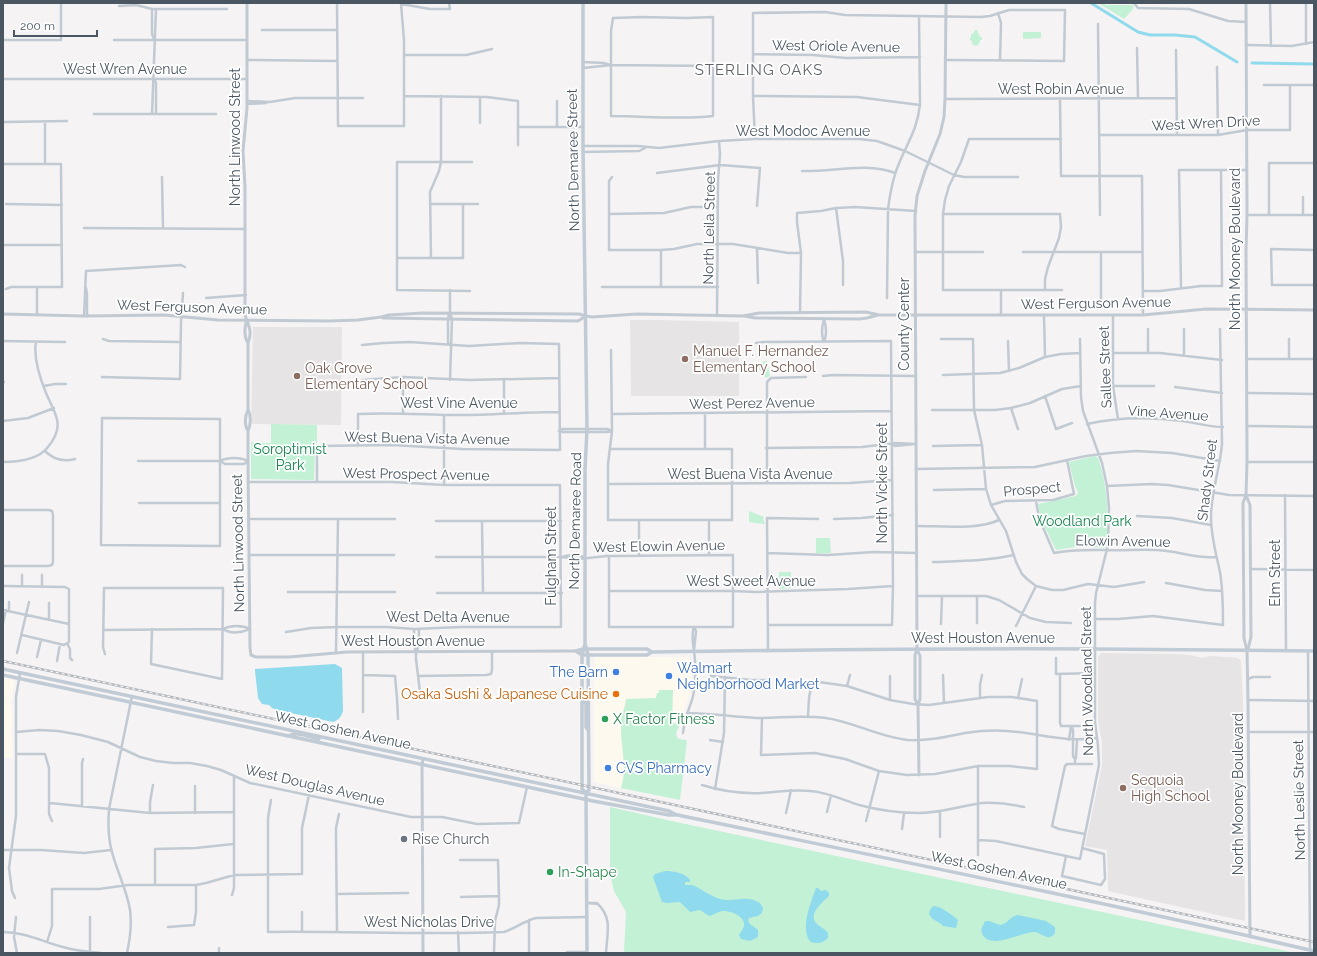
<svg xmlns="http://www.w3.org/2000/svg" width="1317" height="956" font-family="Raleway,sans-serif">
<rect width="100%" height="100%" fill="#f5f3f3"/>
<path fill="#fdf9ef" d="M594,657h94l3,4v23l-2,12 -9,28 -8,-1 1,-16 -14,-14h-2v5l-31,1 -4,15 -1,10v18l2,14 1,23 -3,9 -27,-6z
M3,678l10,2 1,3 -2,15 -2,2v4l2,2v21l-1,8 1,3 1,20h-10z"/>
<path fill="#e6e4e5" d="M630,320h25l84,2v74h-108z
M253,327h89l-1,98 -90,-1z
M1101,653l71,1 18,1 12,3 8,-2 28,2 3,3 2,41 2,219 -137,-30 -1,-41 -22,-4 17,-81v-23l-4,-21v-64z"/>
<path fill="#c3f1d5" d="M1098,3h5l3,2h27l1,3 -10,11z
M975,30h2l3,7h2v3h-2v2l-3,4 -4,-1 -2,-5h-1v-3h1v-3h2z
M1023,32h18v6l-18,1z
M767,361l3,15 -4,2 -11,-15z
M271,424l46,1v18l-4,5 2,4 -1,28 -63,-1v-37l20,1z
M1095,456l3,2c10,28 11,58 8,88l-2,2 -23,-2 -25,4 -15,-31 -3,-15 38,-8 2,-4 -3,-6 -6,-24z
M749,511l15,6 -1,2 2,5 -16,-2z
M816,538h14l1,15h-15z
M779,572h12v16l-12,1z
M659,690h14l-1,33 8,1c-2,6 -7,10 -1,15l7,1 1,1 -7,59 -59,-12c7,-21 -1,-44 0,-65 0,-9 5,-16 5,-24l30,-1 1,-5h2z
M610,807l66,15 620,131h-672l2,-41 -12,-21 -4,-17z"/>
<path fill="#90daee" d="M335,664l7,4 1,43c-2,6 -4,9 -10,11l-56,-12 -5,-2 -3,-3 -7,-1 -4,-6 -3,-27v-2z
M665,871c9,0 20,2 25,9v2h-5v3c2,0 4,0 6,0 7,1 20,12 29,14 14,4 25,-5 40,4l3,5 -1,5 -4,3 -9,2c-3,6 5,8 9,12v7l-8,4 -9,-2 -2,-4c2,-3 4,-6 5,-9 2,-10 -15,-16 -22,-15 -4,1 -9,4 -13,5l-9,-6 -10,2 -10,-10 -13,1 -5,-1 -9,-25 2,-3z
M816,888h2l3,3 5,-1 3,3v3c-7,7 -23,19 -11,29 4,3 7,4 10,8v5c-5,5 -10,6 -17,4 -12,-12 0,-40 5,-54z
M933,906c8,0 19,9 25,14l-2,8 -13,-2c-4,-5 -11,-5 -14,-12l1,-4z
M1018,915l28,6 9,6v6c-6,9 -12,1 -20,-1 -13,-1 -49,22 -54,-2l4,-9h4l11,4c8,-1 10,-9 18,-10z"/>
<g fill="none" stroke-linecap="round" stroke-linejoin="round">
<path stroke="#90daee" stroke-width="3" d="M1091,3l47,29 12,3h25l20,2 42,25
M1252,63l62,1"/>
<path stroke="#c1cad2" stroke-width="2.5" d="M337,3l1,123h66v-86l-3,-36 29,5h20l-1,-6
M1134,3l4,5 51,1 39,12 18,1
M1270,3l1,43
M1306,3v41
M119,6l17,-1 16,4h75
M152,9v25l2,5
M998,13l3,10 -1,37
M642,17l45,1 26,-1v99c-34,4 -68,0 -102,0v-85l2,-13z
M1098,24l2,191
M262,30h75
M3,40h58v-37
M114,40h133
M1246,45l46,1 22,-4
M1137,48l1,50
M1176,50l1,85
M753,54l60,1 33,3 74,-1
M404,55h62l26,-6
M247,60l90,1
M583,62l21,1 6,2
M1217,67l1,68
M583,68l28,-3 102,1
M3,79h244
M154,79l2,4v31
M1264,85h50
M404,96l83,1 31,4v44
M753,96l104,1 63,8
M480,97v26
M945,99l232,-1
M1060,99l1,77h81l1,139
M247,101l23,1 25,-4h68
M247,104l19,-1
M94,114h122
M152,114l4,-105
M3,122l64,-1
M518,127h65
M557,127v-26
M1100,135h118l29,-5h43v-45
M755,139l-2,-43v-83l72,-1 20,3 136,2 9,-1 19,-6h56l-1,51 -119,-1
M1061,139h-92l-8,23 -12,24 -4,14 -2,14v76h119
M583,146h55l21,2 60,-7 36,-2h104l18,2 28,10 49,24 10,2h54
M583,152l56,-1 6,-3
M3,164h58l1,123h-51l-5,2
M45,164v-43
M802,171c31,1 64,-9 93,2
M657,173l63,-8 40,3 -3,38
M162,177l1,51
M612,177l-3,4v69h52l13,-1 23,-5h36l55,9h13
M1303,197v18
M6,204l56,1
M430,204h48
M836,208l7,53v24
M609,214l55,-1 27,-6h26
M943,214h117l1,13 -2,11 -11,29 -3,12v11
M1247,215h67
M1269,215v-52h45
M84,228l161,1
M5,245h57
M757,248l1,35
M661,250v37
M1314,250l-43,-1 1,36h42
M915,252h68
M1023,252h119
M397,258h66v-54
M431,258l-1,-66 9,-21 2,-9v-66
M602,287h116
M1181,287l-2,-117h67
M86,288l1,6v22
M450,290v23l2,6 -2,61
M1001,290v25
M470,291l-73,-1v-128h75
M1143,291h17l41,-5h21l-1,-116
M206,298l40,-3
M887,298l1,-89c2,-16 5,-33 12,-48 9,-21 17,-32 20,-56l-1,-89
M1101,300v-48
M800,312l1,-59 -4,-31v-9l24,-2 15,-3 19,-1 61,4
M449,314l-1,5v23l2,3
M37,315v-28
M1044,315l1,42
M1113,315v71l5,33
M84,316l2,-45 95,-6 4,2
M717,316l1,-135 2,-27 -1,-13
M824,319c-2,7 -3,16 0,23
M1148,329v23
M1184,329v26
M103,339l6,2 71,1
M941,339h32l1,71 8,35 4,44 5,16 15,26 10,31 6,12 5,5 9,7 16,4h11l25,-6 26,3 30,-5
M3,341l62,1
M1008,341l1,30
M824,342c3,-7 2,-16 0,-23
M756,343l7,-1 128,-1 2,245 -1,39h-124
M1113,353h47l62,7
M1247,359h67
M1289,359v-20
M943,375l57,-2 19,-5 26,-11 16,-3 19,-1
M823,376l10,-1 82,1
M102,377l78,2 1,-57 2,-29
M403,377v36
M504,379v35
M362,380l41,-3 67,3 89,-2
M3,382h1
M44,386l11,-2h11
M1113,386h41
M1175,387l47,6
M1247,393l67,1
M1045,396l11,33 16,-6
M1011,408l7,21
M932,410h63l16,-2 19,-5 32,-14 19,-3
M705,413v36
M612,414l279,-3
M102,418l118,1v127l-119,-1z
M3,421l25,-3 26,-10
M1087,424c31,-7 64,-7 96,-3 13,2 26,6 40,6
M1247,426l67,1
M560,430l3,-1h44l5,2
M559,431l4,1h44l5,-1
M892,444l3,2 20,-2
M358,446v-32c35,-2 68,1 102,1 33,0 66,-3 99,-3
M933,446l49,-1
M766,448l96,-1 33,-4 21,1
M610,449h122v71h-124v-56l4,-33 -1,-81
M45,451c8,8 19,11 30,8
M138,461h82c8,-4 20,-4 28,0l-4,3h-19l-5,-3
M3,462c16,0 35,-2 45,-15 18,-22 7,-33 -2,-54 -6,-15 -13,-35 -10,-51
M1247,462h67
M916,469l119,-2 51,-11 24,-3 26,-2 36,2 48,8
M248,482h144l52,3h116l1,142h-100l-47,2 -27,-2h-51l-25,1 -25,4
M317,482v-36l75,-1 70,4 98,1 -1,-106 -39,-1 -51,3 -59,-4 -27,1 -21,2
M767,483v-101l4,-4 35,-1
M608,484l242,-1 42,-3
M444,485v-70
M1107,486l45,-2 16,1 61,10 85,1
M934,490l52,-1
M1285,495l1,156
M1036,501l3,17 15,35c19,-4 33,-3 52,-3 21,1 41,-2 61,1 17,2 33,8 49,6
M139,503h81
M991,505l14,-4 48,-1 21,-6 -7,-34
M3,510h46l3,1 1,4v47l-1,3 -4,1h-45
M1137,516l35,2 39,7
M248,519h147
M834,519l27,-1 32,-3
M709,520v35
M436,521h125
M482,521l1,72
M916,526c25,0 62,4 83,-6
M767,553l61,2 45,-3 44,1
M249,555h145
M639,555v-35
M436,557h125l18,2 28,-3h2l124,-1v72h-124v-71
M562,557c7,-3 15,-2 23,0
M933,562c28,-1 54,-1 81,-7
M1250,569l64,1
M22,575v11
M42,575v12
M1166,583l39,7 17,1
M3,586l62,1 4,2v53l-5,3 -42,-10
M609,591h124l24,1 91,-3 45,-3
M288,592h107
M437,593h125
M917,596h69l13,4 31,18 16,4 25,1
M977,596v27
M3,610l66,14
M9,611v-9
M49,619v-16
M1095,619h23l35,-3 70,9c0,-18 0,-35 -3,-53 -4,-18 -9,-36 -9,-55 0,-25 9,-48 11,-73l-2,-115
M3,623l3,-13
M941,624l1,-28
M1016,626l20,-40
M694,627l2,4 -2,19
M223,629c7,5 19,4 27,0
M414,629v17l2,5
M419,629v17l-3,6v7l4,33
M104,630l119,-1c8,-4 19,-4 27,0
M67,643l3,6v9l2,2
M768,649l-1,-131 51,1
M1308,651l2,299
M336,652l2,-133
M363,652v60
M17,653l12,-51
M105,654l-2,-7 1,-59h119l-1,91 -71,-15 1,-35
M37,657l4,-17
M1056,658v16l39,-1
M57,661l3,-17
M1060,674v49l1,3h28
M363,675l32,1 2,22 1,21
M943,675l1,28
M418,676l68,-1 5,-1 1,-4v-18
M711,676l40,4h19
M890,676v24
M1248,679l5,-2h17
M847,686l3,-11
M980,697v-12l2,-10
M1018,698l4,-19
M1248,700l66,1
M687,713c23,0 46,4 69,5 24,0 46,-3 70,0 28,4 53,19 82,22 20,1 37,-3 57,-7 14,-2 28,-3 42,-2 31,2 58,12 90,7
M762,718l-1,37 54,-2 30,6 34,12 28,4 28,-1 43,-8h32l27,3v-68l-25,-4h-24l-59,8 -16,-1 -23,-4 -43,-14 -35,-5 -3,17 -1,18
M16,732l23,-2 19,1 23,4 27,7 32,15 16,4 17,2h17l17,3 14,4 29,13 161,34h31l35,7 42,-1 8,-36
M1248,732h66
M683,733c1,-12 5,-22 9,-33 4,-13 4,-36 2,-49 -1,-8 -3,-16 0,-24
M710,740l13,2
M1069,740l2,-14 2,4v26l2,3v5h17
M16,754h29l4,14v46l3,7
M1075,759l1,-1 1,-18
M1075,764h-8l-2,2 -13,60 7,3 26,5
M978,766v89
M702,785c19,6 39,9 60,8 16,-1 31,-4 48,-2 17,1 33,9 49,14 19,5 40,8 60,8 22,0 41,-7 63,-10 14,-1 28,1 42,4
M195,786v27
M715,789l9,-56 1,-56
M271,800l-3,18v114c79,-1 158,3 236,0 12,-4 20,-11 32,-14l51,-1
M50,803l100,10 84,-1
M82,806v-43l1,-4
M827,812l4,-17
M940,812v25
M150,813v-11l3,-17
M786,813l5,-23
M866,821l13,-50
M902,829l2,-16
M978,840l18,1 84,18 19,-94 -1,-19 -3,-24v-119l1,-10 12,-48 1,-37 -2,-22 -5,-23 -19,-52 -2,-14 -1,-58
M3,850h38l43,3 27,-3
M1066,856l-4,20 39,9 4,-6 -1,-25 -22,-6
M460,860h38l1,36v9l-4,16 -1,32
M155,885v-36l41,-1 37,-4
M337,894l71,-1
M232,895l2,-7v-112
M461,897l38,-1
M15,898l-3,-7 -3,-23 7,-52v-119l4,-24
M587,903h10c16,15 10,30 9,50
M587,903l11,1
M302,912v19
M16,917l-2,20 3,16
M529,920v33
M168,927l26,-2 2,-13v-27
M337,931l-1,-93v-10l3,-14
M3,932c22,0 40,10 60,15 13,4 25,5 38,6
M458,932l1,21
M47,942l5,-16v-37h47l29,-4h68l10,-2 28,-8 68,-1v-46l7,-33
M219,948v5
M90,952v-35
M567,952h20
M127,953c3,-14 5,-29 3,-43 -3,-20 -13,-38 -18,-58 -4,-14 -4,-29 -3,-43l23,-113"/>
<path stroke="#c1cad2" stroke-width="3" d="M247,3v105l-4,43 2,36v128c3,10 8,16 3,28v66c3,7 3,15 0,22v30l2,187 1,7 5,2h33l58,-5 229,-1
M1246,3l1,212 -1,36 1,211 -1,33 -3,8 1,135 3,13 1,49 2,237
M3,314l81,2 80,-1 54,5 112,1 28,-1 23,-3 8,-2 34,-2 156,1 7,2 6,1 45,-3 106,2 16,-3 107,-1 13,3h264l63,-6 108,1
M744,316l11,2 104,1 8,-1 11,-3
M383,318l195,3 8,-5
M247,320c-3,7 -3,17 1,23
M248,410c-3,6 -4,15 0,21
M1246,495l4,10 1,132 -3,12
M917,649l-2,6v44l3,6
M423,759l-1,6 1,188
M919,775l-1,-70 2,-6v-43l-3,-7 -2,-433 2,-20 8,-25 15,-37 4,-17 1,-18 1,-96"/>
<path stroke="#c1cbd6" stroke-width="3.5" d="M583,3v143l4,283 -2,41v174l-3,11v134l4,4
M585,644l3,11 1,135 -3,3 1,160
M576,651l6,4h65l5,-3c148,-2 295,-4 443,-3 73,0 146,1 219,2
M576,651l7,-2h64l5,3
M3,669l666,142 8,4
M3,675l590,126 76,14h9c212,44 425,87 636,136
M583,699l3,5v23l2,3
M288,736c10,-5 21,1 31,3"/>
<defs>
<path id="rail" d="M3,661l1311,281"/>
</defs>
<use href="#rail" stroke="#b5b8bd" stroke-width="2.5"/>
<use href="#rail" stroke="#fff" stroke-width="1" stroke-dasharray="3" stroke-linecap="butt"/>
</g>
<g fill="#8d6e63" stroke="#fff" stroke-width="1.5">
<circle cx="685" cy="359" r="4"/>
<circle cx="297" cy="376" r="4"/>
<circle cx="1123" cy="788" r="4"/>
</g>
<g fill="#3f7fe0" stroke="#fff" stroke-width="1.5">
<circle cx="616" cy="672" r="4"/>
<circle cx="669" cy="676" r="4"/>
<circle cx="608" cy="768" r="4"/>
</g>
<circle fill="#e8710a" stroke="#fff" stroke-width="1.5" cx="616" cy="694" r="4"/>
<g fill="#2e9e5b" stroke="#fff" stroke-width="1.5">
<circle cx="605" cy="719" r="4"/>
<circle cx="550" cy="872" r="4"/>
</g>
<circle fill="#6b7280" stroke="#fff" stroke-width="1.5" cx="404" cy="839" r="4"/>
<g text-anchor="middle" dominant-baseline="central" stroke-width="3.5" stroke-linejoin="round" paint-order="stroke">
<g font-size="14" fill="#4a5661" stroke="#fff">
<text transform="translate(836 46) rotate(1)">West Oriole Avenue</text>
<text x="125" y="69">West Wren Avenue</text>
<text x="1061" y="89">West Robin Avenue</text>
<text transform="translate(1206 123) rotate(-3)">West Wren Drive</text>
<text x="803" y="131">West Modoc Avenue</text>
<text transform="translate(235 137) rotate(-90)">North Linwood Street</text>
<text transform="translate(573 160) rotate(-91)">North Demaree Street</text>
<text transform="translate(709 228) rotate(-89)">North Leila Street</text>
<text transform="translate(1235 249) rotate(-90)">North Mooney Boulevard</text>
<text transform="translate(1096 303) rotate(-1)">West Ferguson Avenue</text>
<text transform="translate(192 307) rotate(2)">West Ferguson Avenue</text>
<text transform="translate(904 324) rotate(-90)">County Center</text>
<text transform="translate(1105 367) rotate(-92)">Sallee Street</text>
<text x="459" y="403">West Vine Avenue</text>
<text transform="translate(752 403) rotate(-1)">West Perez Avenue</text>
<text transform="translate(1168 413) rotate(4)">Vine Avenue</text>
<text transform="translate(427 438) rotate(1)">West Buena Vista Avenue</text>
<text transform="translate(416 474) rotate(1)">West Prospect Avenue</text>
<text x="750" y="474">West Buena Vista Avenue</text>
<text transform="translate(1207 480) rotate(-83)">Shady Street</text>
<text transform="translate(882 483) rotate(-90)">North Vickie Street</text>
<text transform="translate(1032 489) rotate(-5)">Prospect</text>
<text transform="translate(575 521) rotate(-89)">North Demaree Road</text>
<text transform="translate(1123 541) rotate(1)">Elowin Avenue</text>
<text transform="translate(238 543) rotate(-91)">North Linwood Street</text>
<text transform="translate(659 546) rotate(-1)">West Elowin Avenue</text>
<text transform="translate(551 556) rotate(-90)">Fulgham Street</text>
<text transform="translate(1275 573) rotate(-90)">Elm Street</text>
<text x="751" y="581">West Sweet Avenue</text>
<text x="448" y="617">West Delta Avenue</text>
<text x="983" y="638">West Houston Avenue</text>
<text x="413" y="641">West Houston Avenue</text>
<text transform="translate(1087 681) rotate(-91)">North Woodland Street</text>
<text transform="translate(343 730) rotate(12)">West Goshen Avenue</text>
<text transform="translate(315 785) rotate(13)">West Douglas Avenue</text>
<text transform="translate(1238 794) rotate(-90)">North Mooney Boulevard</text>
<text transform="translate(1299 800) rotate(-91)">North Leslie Street</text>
<text transform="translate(999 870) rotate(12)">West Goshen Avenue</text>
<text x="429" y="922">West Nicholas Drive</text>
</g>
<g font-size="14" fill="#785e54" stroke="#fff" text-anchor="start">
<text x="693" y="351">Manuel F. Hernandez<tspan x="693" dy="16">Elementary School</tspan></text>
<text x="305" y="368">Oak Grove<tspan x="305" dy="16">Elementary School</tspan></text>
<text x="1131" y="780">Sequoia<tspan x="1131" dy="16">High School</tspan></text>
</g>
<g font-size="14" fill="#17864f" stroke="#fff">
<text x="290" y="449">Soroptimist<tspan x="290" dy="16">Park</tspan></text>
<text x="1082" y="521">Woodland Park</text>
</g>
<g font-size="14" fill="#366cbe" stroke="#fff" text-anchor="start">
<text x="677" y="668">Walmart<tspan x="677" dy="16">Neighborhood Market</tspan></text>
<text x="608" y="672" text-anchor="end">The Barn</text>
<text x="616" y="768">CVS Pharmacy</text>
</g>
<g font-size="14" fill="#c56008" stroke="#fff" text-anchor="end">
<text x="608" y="694">Osaka Sushi &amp; Japanese Cuisine</text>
</g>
<g font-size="14" fill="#27864d" stroke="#fff" text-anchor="start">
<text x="613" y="719">X Factor Fitness</text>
<text x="558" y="872">In-Shape</text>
</g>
<g font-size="14" fill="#5b616d" stroke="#fff" text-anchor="start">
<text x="412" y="839">Rise Church</text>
</g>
<g font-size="15" letter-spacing="1" fill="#5f6368" stroke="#fff">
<text x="759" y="70">STERLING OAKS</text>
</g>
</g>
<rect width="1317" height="956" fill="none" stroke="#4a5661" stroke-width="8"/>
<path d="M14 30v6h83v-6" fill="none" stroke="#4a5661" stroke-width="2"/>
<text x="20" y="30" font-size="12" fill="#4a5661" stroke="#ffffff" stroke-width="3" paint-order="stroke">200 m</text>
</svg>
